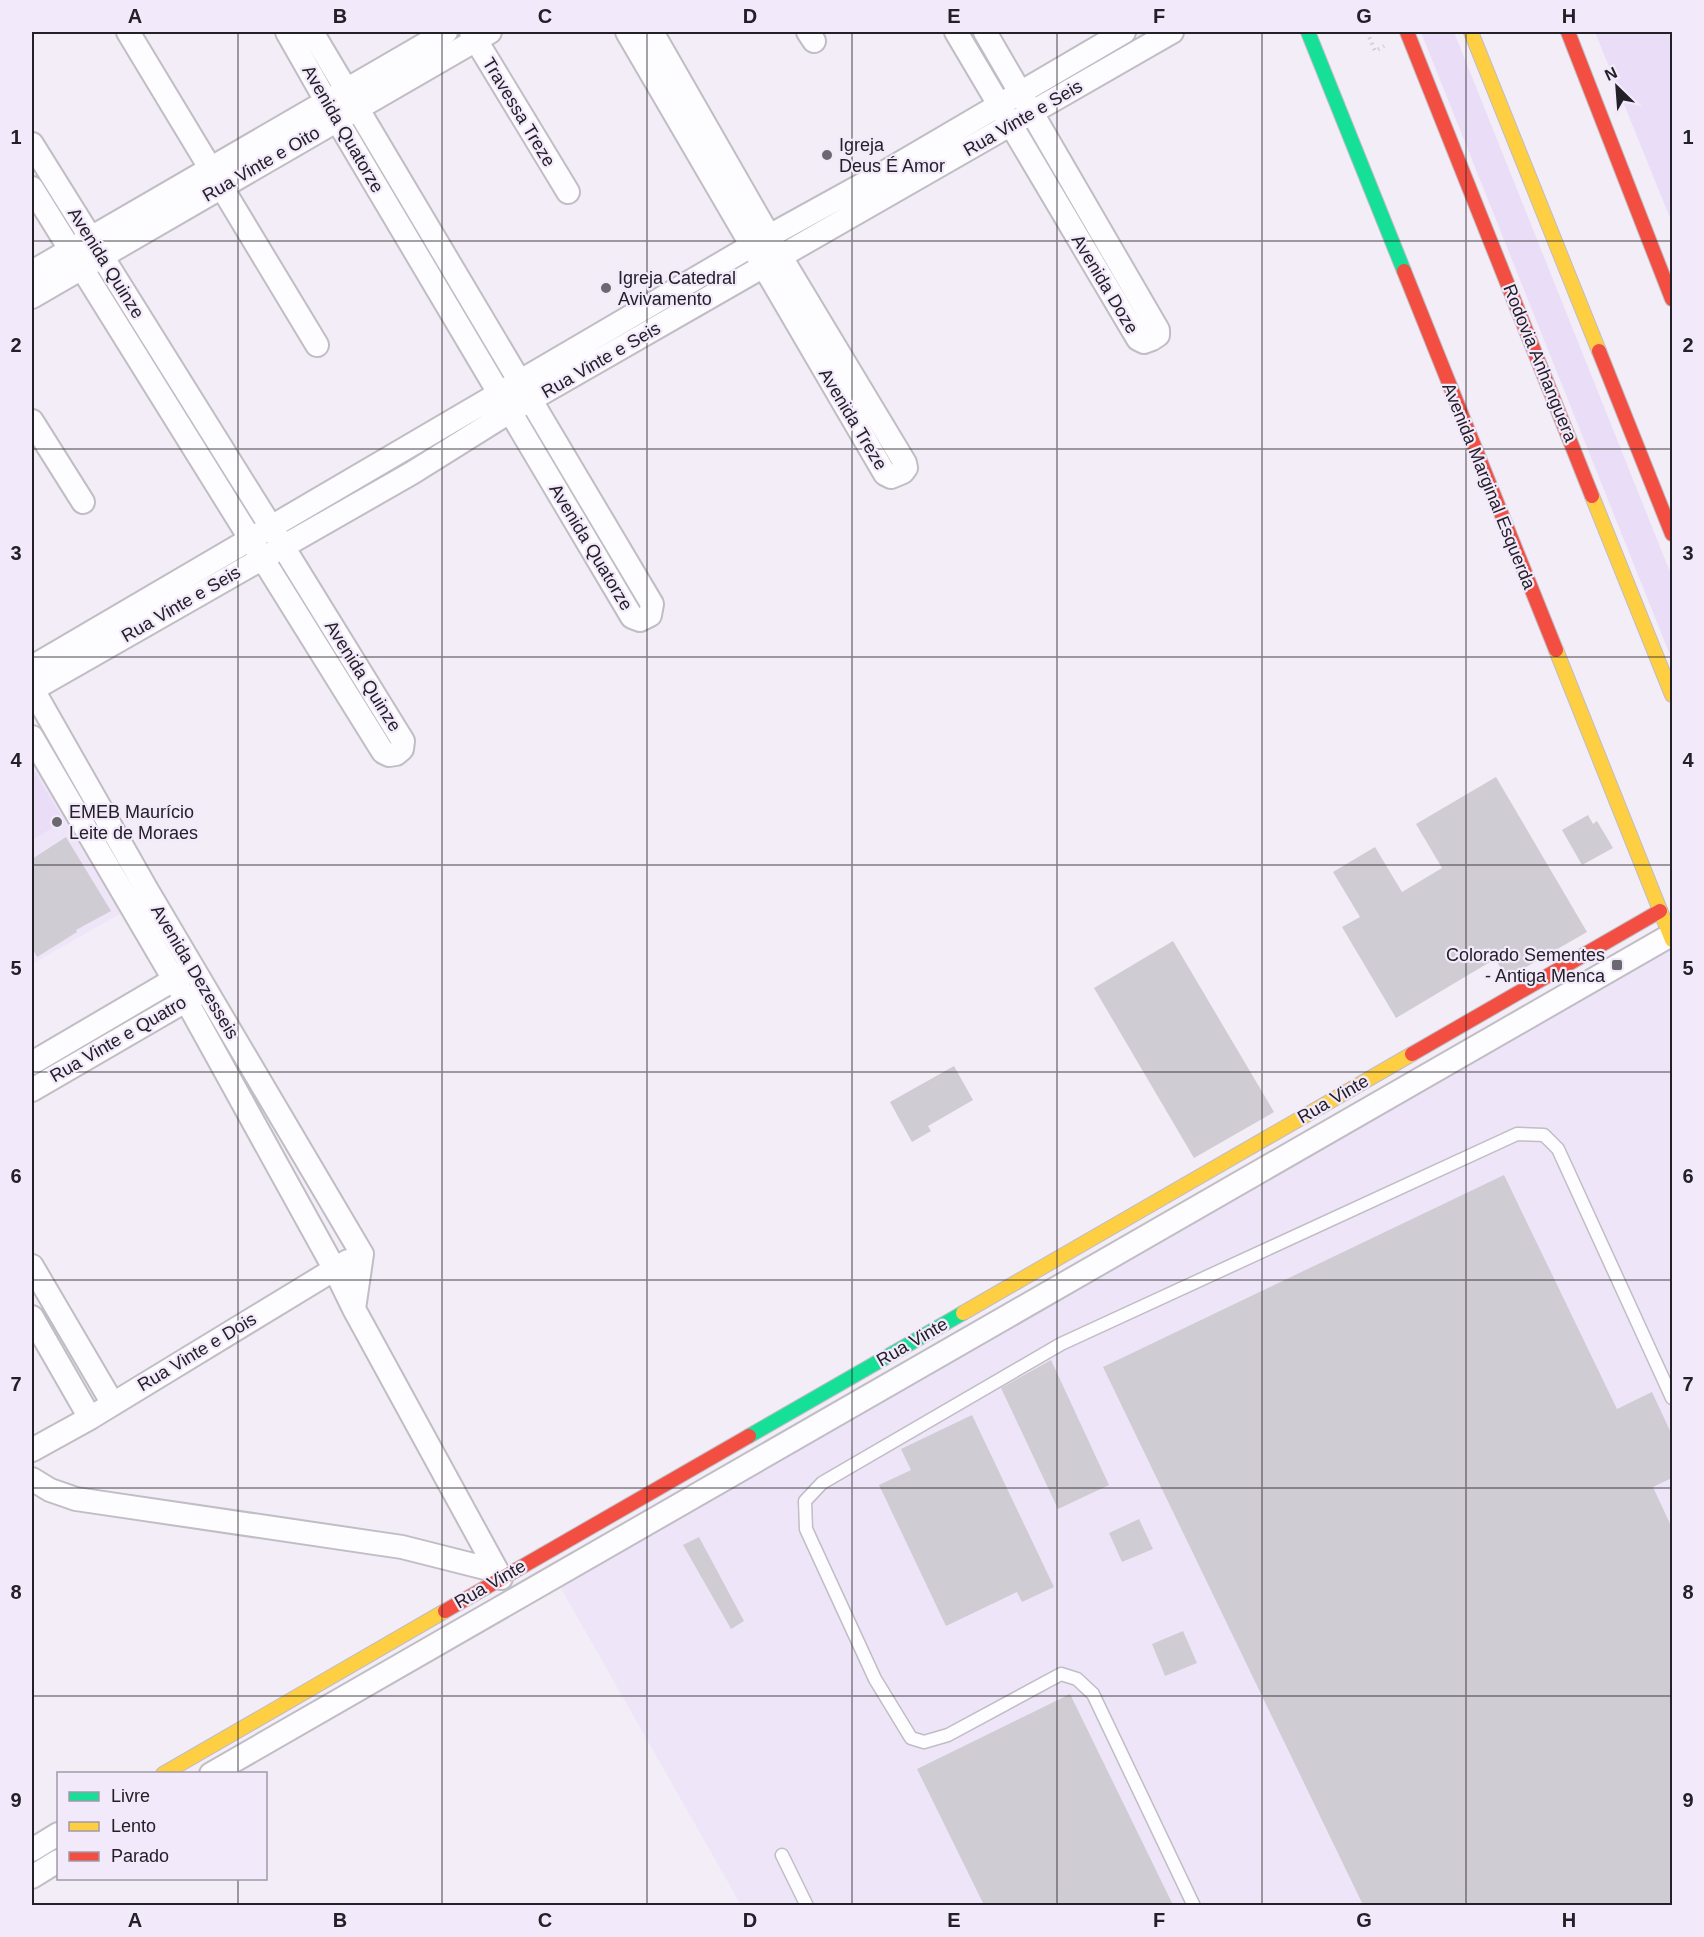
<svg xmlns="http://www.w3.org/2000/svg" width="1704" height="1937" font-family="Helvetica,sans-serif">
<rect width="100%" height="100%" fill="#f2edf7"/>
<path fill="#eee5f8" d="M32,736l100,171 -100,57z
M1669,942l3,8v955h-931l-182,-320z"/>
<path fill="#eaddf7" d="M1421,32h33l218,545v83z
M1595,32h77v191z
M32,767l32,54 -32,19z"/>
<path fill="#cfccd3" d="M1496,777l91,155 -80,46 -12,-19 -99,59 -54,-91 18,-10 -27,-45 42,-25 27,45 40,-24 -26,-44z
M1588,815l5,9 4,-3 16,27 -31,17 -20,-35z
M66,837l45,74 -35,19 1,2 -40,25 -5,-9v-89z
M1173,941l101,171 -80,46 -100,-170z
M954,1066l19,34 -45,26 3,5 -19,11 -22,-40z
M1504,1175l113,234 35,-17 20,43v43l-19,9 19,41v377h-309l-260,-538z
M1051,1360l58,125 -51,24 -57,-121z
M972,1415l82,172 -32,15 -5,-10 -71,34 -67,-141 32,-15 -10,-21z
M1139,1519l14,30 -31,13 -13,-29z
M699,1537l45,84 -13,8 -48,-84z
M1183,1631l14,32 -32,13 -13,-32z
M1070,1694l103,211h-189l-67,-136z"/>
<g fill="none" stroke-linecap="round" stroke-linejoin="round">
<defs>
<path id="lane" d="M782,1855l25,51
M1194,1906l-101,-212 -16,-15 -16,-5 -113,61 -24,7 -13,-4 -36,-59 -69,-150 -1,-28 17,-18 239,-139 456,-210 27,1 14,14 114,249"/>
<path id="street" d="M128,32l189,313
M287,32l50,88 295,497 8,3 10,-5 2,-11 -340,-572
M471,32l97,160
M627,32l258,442 6,3 12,-5 3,-4 -1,-5 -124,-206 -129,-225
M808,32l6,9
M956,32l182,307 6,3 8,-3 6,-4v-5l-173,-298
M32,144l239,383 132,214 -1,8 -6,5 -7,1 -6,-3 -351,-564
M32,272l414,-240
M32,297l458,-265
M32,421l51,81
M32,667l719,-421 129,-71 244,-143
M32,688l115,202 215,364
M32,690l380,-217 99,-62 661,-379
M32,737l154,263 148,268 20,41 147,269
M32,1063l155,-91
M32,1090l167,-97
M32,1266l81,138
M354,1309l8,-55
M32,1317l58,101
M32,1450l58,-32 258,-157
M32,1479l18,11 26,9 326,48 95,24
M211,1774l1460,-839
M32,1850l26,-16
M32,1877l26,-16"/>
<path id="fast" d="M1308,32l96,239
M749,1436l214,-123"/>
<path id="slow" d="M1471,32l128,319
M1592,496l80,199
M1556,650l116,290
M963,1313l449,-259
M163,1774l282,-163"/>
<path id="jam" d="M1407,32l185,464
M1568,32l104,267
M1404,271l152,379
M1599,351l73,183
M1412,1054l248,-143
M445,1611l304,-175"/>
</defs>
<use href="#lane" stroke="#c0bdc4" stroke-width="15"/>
<use href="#street" stroke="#c0bdc4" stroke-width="26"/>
<use href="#fast" stroke="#c0bdc4" stroke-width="16"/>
<use href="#slow" stroke="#c0bdc4" stroke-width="16"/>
<use href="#jam" stroke="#c0bdc4" stroke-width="16"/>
<path stroke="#cfcdd0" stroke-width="4" stroke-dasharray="1.5 4.5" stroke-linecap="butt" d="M1367,32l8,19 9,-5"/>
<use href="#lane" stroke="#fdfcfe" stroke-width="12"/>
<use href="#street" stroke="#fdfcfe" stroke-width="22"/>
<use href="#fast" stroke="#16e098" stroke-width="14"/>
<use href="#slow" stroke="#ffcf43" stroke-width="14"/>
<use href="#jam" stroke="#f24e42" stroke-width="14"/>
</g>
<path fill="none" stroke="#242027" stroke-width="1.5" stroke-opacity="0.55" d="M238,32v1742M442,32v1874M647,32v1874M852,32v1874M1057,32v1874M1262,32v1874M1466,32v1874M32,241h1640M32,449h1640M32,657h1640M32,865h1640M32,1072h1640M32,1280h1640M32,1488h1640M32,1696h1640M238,1878v28"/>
<g fill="#6c6870" stroke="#f2e9fb" stroke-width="2">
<circle cx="827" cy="155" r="6"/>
<circle cx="606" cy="288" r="6"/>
<circle cx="57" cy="822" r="6"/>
<rect x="1611" y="959" width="12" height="12" rx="3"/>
</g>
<g text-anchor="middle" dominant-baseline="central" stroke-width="4.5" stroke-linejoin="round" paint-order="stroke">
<g font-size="18" fill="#242027" stroke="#f2e9fb">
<text transform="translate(519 112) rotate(59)">Travessa Treze</text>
<text transform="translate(1023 118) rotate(-30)">Rua Vinte e Seis</text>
<text transform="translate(343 129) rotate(60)">Avenida Quatorze</text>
<text transform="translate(261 164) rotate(-30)">Rua Vinte e Oito</text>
<text transform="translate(106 263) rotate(58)">Avenida Quinze</text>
<text transform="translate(1105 284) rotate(59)">Avenida Doze</text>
<text transform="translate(601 360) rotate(-30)">Rua Vinte e Seis</text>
<text transform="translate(1540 363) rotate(68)">Rodovia Anhanguera</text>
<text transform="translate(853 419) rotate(59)">Avenida Treze</text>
<text transform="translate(1489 486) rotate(68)">Avenida Marginal Esquerda</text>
<text transform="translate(591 547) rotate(59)">Avenida Quatorze</text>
<text transform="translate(181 604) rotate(-30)">Rua Vinte e Seis</text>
<text transform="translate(363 676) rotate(58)">Avenida Quinze</text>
<text transform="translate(195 972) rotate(59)">Avenida Dezesseis</text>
<text transform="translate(118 1039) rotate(-30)">Rua Vinte e Quatro</text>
<text transform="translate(1333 1099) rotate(-30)">Rua Vinte</text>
<text transform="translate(912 1342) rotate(-30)">Rua Vinte</text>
<text transform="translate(197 1352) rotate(-31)">Rua Vinte e Dois</text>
<text transform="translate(490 1584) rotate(-30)">Rua Vinte</text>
</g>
<g font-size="18" fill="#242027" stroke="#f2e9fb" text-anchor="start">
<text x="839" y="145">Igreja<tspan x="839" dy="21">Deus É Amor</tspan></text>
<text x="618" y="278">Igreja Catedral<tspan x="618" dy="21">Avivamento</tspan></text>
<text x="69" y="812">EMEB Maurício<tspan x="69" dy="21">Leite de Moraes</tspan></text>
<text x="1605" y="955" text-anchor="end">Colorado Sementes<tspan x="1605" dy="21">- Antiga Menca</tspan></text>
</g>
</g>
<rect width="1704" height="1937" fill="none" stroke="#f2e9fb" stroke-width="66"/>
<rect x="57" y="1772" width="210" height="108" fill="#f2e9fb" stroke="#a099a6" stroke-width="1.5"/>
<rect x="69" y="1792" width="30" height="9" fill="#16e098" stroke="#a099a6" stroke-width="1.5"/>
<text x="111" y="1802" font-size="18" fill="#242027">Livre</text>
<rect x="69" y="1822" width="30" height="9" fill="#ffcf43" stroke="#a099a6" stroke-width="1.5"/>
<text x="111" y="1832" font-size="18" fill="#242027">Lento</text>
<rect x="69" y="1852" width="30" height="9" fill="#f24e42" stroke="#a099a6" stroke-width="1.5"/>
<text x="111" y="1862" font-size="18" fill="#242027">Parado</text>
<g transform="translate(1617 87) rotate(335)" stroke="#f2e9fb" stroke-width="4.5" paint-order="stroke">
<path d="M0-4.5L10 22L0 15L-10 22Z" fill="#242027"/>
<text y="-9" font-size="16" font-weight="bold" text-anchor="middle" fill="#242027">N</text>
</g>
<rect x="33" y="33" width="1638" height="1871" fill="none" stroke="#242027" stroke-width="2"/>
<g font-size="20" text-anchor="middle" font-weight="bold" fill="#242027">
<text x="135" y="23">A</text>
<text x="340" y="23">B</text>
<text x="545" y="23">C</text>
<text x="750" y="23">D</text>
<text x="954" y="23">E</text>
<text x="1159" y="23">F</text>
<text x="1364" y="23">G</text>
<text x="1569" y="23">H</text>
<text x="16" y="144">1</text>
<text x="1688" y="144">1</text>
<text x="16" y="352">2</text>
<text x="1688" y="352">2</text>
<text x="16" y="560">3</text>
<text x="1688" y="560">3</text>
<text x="16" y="767">4</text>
<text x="1688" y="767">4</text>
<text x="16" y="975">5</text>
<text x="1688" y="975">5</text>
<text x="16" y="1183">6</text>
<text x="1688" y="1183">6</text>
<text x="16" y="1391">7</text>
<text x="1688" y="1391">7</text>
<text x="16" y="1599">8</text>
<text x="1688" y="1599">8</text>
<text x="16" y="1807">9</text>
<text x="1688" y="1807">9</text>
<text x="135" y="1927">A</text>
<text x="340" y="1927">B</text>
<text x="545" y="1927">C</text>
<text x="750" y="1927">D</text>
<text x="954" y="1927">E</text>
<text x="1159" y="1927">F</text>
<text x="1364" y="1927">G</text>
<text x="1569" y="1927">H</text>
</g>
</svg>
